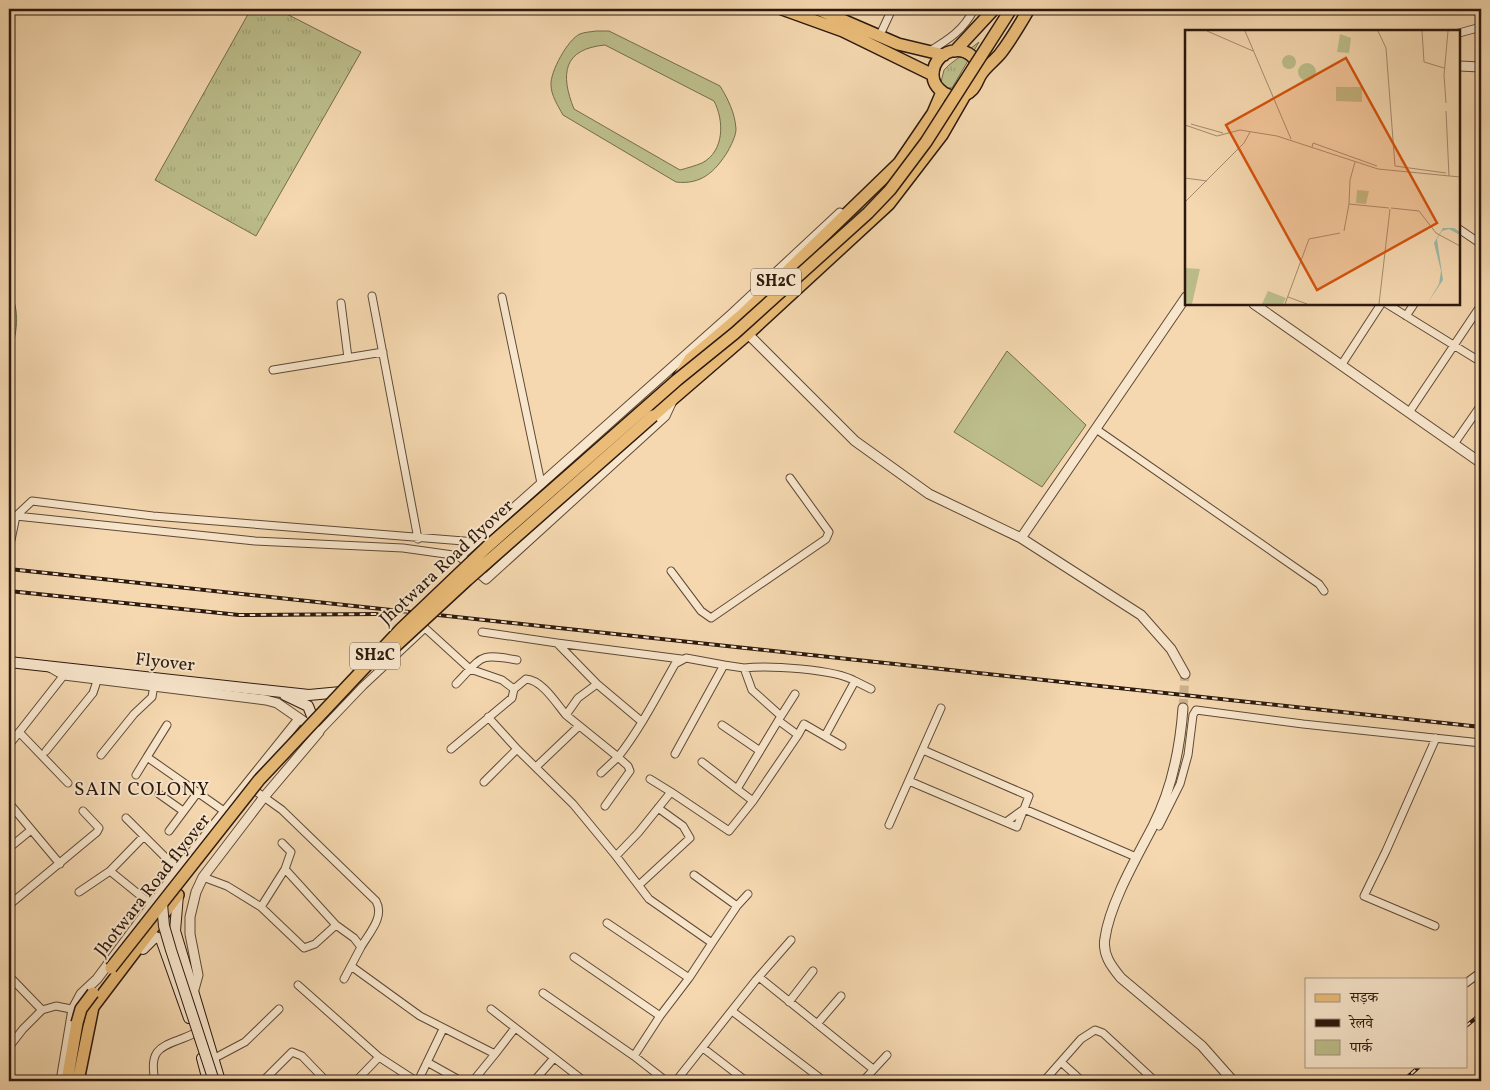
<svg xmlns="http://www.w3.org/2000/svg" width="1490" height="1090" font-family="Vollkorn,'Noto Serif Devanagari',serif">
<defs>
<pattern id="grass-tufts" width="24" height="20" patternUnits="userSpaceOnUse" patternTransform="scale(1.25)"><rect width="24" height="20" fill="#bcbe8b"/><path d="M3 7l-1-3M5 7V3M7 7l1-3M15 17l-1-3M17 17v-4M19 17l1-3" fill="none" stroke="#a2a377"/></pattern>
</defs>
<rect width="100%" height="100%" fill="#f5d8b0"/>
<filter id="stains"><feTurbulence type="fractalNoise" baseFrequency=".004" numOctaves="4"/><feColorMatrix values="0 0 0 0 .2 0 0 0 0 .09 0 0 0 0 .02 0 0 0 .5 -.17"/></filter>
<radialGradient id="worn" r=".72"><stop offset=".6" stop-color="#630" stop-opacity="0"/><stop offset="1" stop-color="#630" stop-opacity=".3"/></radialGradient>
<path fill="url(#grass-tufts)" stroke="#746c4c" d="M251,9h26l84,43 -105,184 -101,-56z
M979,42l-27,46h-6l-5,-6 3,-12 5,-5z"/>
<path fill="#bcbe8b" stroke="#746c4c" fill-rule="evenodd" d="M596,31h13l111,55c8,13 15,27 16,43 0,7 -5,16 -8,22 -13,21 -27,34 -52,31l-113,-67c-5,-9 -12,-20 -12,-30 -1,-13 17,-46 29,-51 4,-2 11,-2 16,-3zM605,45l109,56c10,19 11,50 -12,62 -7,3 -15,5 -22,7l-106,-61c-14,-35 -11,-60 31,-64z
M9,290c12,20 8,46 0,65z
M1007,351l79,74 -44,62 -88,-55z"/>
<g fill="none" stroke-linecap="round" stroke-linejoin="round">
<path stroke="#cdb290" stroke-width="9" stroke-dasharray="9 4.5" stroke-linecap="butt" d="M1183,708l2,-34"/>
<defs>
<path id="minor" d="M1459,33l22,-6
M879,37l13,-28
M928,52c20,-12 36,-22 46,-43
M1459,229l22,15
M372,296l46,243
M502,297l39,186
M341,303l7,55
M1387,304l94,58
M1406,316l8,-12
M1342,364l39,-60
M273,370l110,-18
M1410,411l71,-106
M1096,429l223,155 5,7
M1454,444l27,-39
M16,516l239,25 148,7 57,8
M9,540h2l5,-24 16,-15 121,15 323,26
M671,571l30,40 10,7 115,-79 3,-7 -39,-54
M482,632l75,11 40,41 44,37
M557,643l124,16
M744,668c23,-3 91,1 111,13l-30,55
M855,681l16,8
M456,684c27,-28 22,-31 61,-24
M514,689l12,-10c16,1 30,24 40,36l12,-17 19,-14
M566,715l52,42c22,-28 39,-61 57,-93l11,-6 38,7 -49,89
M781,716l14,-22
M167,725l-20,32 77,54
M722,725l38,26
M19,732l49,51
M319,732l44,-46 62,-58 45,41 32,11 12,9 -2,9 -61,51
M798,735l6,-11 38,22
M9,745l55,-70
M517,749l56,55 43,52 33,43 63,44 25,-37 -43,-31
M46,751l47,-58 5,-15
M101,755l33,-41 18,-17 2,-12
M702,762l35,27 44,-73 -29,-26 -8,-22 -20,-3
M537,766l42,-40
M601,773l17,-16 10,9 2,5 -25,35
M136,775l11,-18
M909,781l108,46 12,-31 -106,-46
M484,782l33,-33 -29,-32
M250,787l32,23 94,91c9,16 -7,32 -15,46
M671,792l58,39 24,-30 -16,-12
M159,794l24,17
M753,801l45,-66 -19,-14
M9,803l51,61
M126,818l52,52
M1006,822l18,-13 112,48
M889,825l52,-117
M1159,826l21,-42 8,-29 5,-40 3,-5 107,14 178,19
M169,831l29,-39
M282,843l9,9 -6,17 51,56
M9,848l22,-18
M616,856l22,-23 33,-41 -21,-13
M110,871l34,-35
M203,877l24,9 34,21 43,41 11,-4 21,-19 18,13 7,9 -17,32
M639,885l51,-47 -7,-12 -25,-18
M79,892l31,-21 42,34
M9,905l88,-73 2,-4 -16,-17
M737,906l11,-12
M261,907l24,-38
M607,923l82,55 23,-35
M1435,926l-71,-30 22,-45 50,-113
M574,957l86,59 29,-38
M351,966l69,50 75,38 -22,27
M9,976l33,34 14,-4 20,4
M759,977l114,92
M1466,983l15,-11
M298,985l81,72 37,24
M543,993l91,63 32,25
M789,1002l24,-31
M491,1009l93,72
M732,1011l92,70
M817,1024l24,-28
M9,1047l14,-18 19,-19
M703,1048l43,33
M495,1054l20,-26
M634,1056l26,-40
M213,1059l32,-17 34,-33
M427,1062l34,19
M1061,1062l21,19
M155,1081c-8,-38 12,-34 40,-48
M263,1081l29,-29 10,4 24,25
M356,1081l23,-24
M418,1081l25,-52
M534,1081l20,-23
M676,1081l80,-101 35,-40
M863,1081l24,-26
M1044,1081l37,-42 14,-9 8,3 52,48"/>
<path id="tertiary" d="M1459,66l22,1
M1254,304l227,159
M748,334l107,107 74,53 92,44
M672,401l-7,15 -179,163 -26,-23 274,-244 106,-99
M50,667l14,8 202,25 11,3 42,29 -55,65 -61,80 -7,15 -6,25v17l8,41 -5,18
M1185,674l-14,-25 -30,-34 -120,-77 165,-241
M1183,708c-3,41 -11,81 -30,118 -16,31 -43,77 -48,112 -3,16 6,28 16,40l81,68 31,35
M61,1081l12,-72 8,-15 16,-15 81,-109 121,-151"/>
<path id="secondary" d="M9,662l300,33 32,-3
M285,695l23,11 6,15
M178,895l-3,36 45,150
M143,949l12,-12 6,2 28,79
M202,1058l6,23"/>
<path id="primary" d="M782,9l61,22 90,44
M817,9l81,35 46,11
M955,51l39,-42
M980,75c-3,-36 -47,-29 -47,0 0,8 5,14 11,18 9,5 21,5 28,-3 5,-5 6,-12 10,-17 5,-7 12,-12 18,-19 11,-14 20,-30 29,-45
M678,378l12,-19 52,-44 157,-152 34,-50 9,-21
M653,416l95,-82 141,-130 53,-69 23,-40
M67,1081l10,-58
M78,1081l15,-74 85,-112"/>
</defs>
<use href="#minor" stroke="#5e4936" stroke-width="9"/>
<use href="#tertiary" stroke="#5e4936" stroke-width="11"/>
<use href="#secondary" stroke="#2c190e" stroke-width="12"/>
<use href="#primary" stroke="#2c190e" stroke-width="14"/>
<use href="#minor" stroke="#f8e6cc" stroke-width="7"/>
<use href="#tertiary" stroke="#f8e6cc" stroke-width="9"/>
<use href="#secondary" stroke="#f8e6cc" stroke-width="10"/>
<use href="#primary" stroke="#eabc78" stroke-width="11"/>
<defs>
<path id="rail" d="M9,569l1472,158
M9,591l230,24 138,-1
M1466,1026l15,-12
M1403,1081l17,-15"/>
</defs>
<use href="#rail" stroke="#2c190e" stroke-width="4"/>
<use href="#rail" stroke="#f8e6cc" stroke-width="2" stroke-dasharray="5.5" stroke-linecap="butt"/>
<defs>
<path id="secondary-bridge" d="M162,904l2,22 7,24 43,131"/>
<path id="primary-bridge" d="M388,653l79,-73 186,-164
M111,968l148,-188 142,-151 86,-82 190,-167 58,-47 133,-120 22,-23 36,-48 85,-133
M77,1023l4,-14 12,-16"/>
</defs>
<use href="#secondary-bridge" stroke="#2c190e" stroke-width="12" stroke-linecap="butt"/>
<use href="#primary-bridge" stroke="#2c190e" stroke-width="14" stroke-linecap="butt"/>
<use href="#secondary-bridge" stroke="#f8e6cc" stroke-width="10"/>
<use href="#primary-bridge" stroke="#eabc78" stroke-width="11"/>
</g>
<g text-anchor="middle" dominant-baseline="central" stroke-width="4" stroke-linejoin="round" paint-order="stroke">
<g fill="#f8e6cc" stroke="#695647" stroke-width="1">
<rect x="751" y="268.5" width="50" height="27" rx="4"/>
<rect x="350" y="642.5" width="50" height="27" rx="4"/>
</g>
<g font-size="16" font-weight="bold" fill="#2c190e">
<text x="776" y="282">SH2C</text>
<text x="375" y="656">SH2C</text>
</g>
<g font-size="18" fill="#2c190e" stroke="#f8e6cc">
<text transform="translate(447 563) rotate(-43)">Jhotwara Road flyover</text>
<text transform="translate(165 663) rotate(6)">Flyover</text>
<text transform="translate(153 886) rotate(-52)">Jhotwara Road flyover</text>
</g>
<g font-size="19" letter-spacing="1" fill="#2c190e" stroke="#f8e6cc">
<text x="142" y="790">SAIN COLONY</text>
</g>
</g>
<g transform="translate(1185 30)">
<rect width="275" height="275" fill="#f5d8b0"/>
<path d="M151,57h26v15l-26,-1zM0,238l15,1 -8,35h-7z" fill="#bcbe8b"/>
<path d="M97 32a7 7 0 1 1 14 0a7 7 0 1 1-14 0ZM113 42a9 9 0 1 1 18 0a9 9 0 1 1-18 0ZM172,160l12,1 -3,13 -10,-1zM83,261l18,7 -3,6h-21z" fill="#bcbe8b"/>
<path d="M155,4l11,4 -2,15 -12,-1z" fill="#bcbe8b"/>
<path d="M258,198h11l6,4v3l-11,-6 -7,2 -5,8 6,41 -16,24 12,-20 2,-13 -7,-28z" fill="#9cbaa9"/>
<path fill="none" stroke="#a58c6f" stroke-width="1" d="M22,1l46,20M60,1l46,108M193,1l8,17 9,118M237,1l2,31 20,6M261,73l-2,-28 4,-44M261,81l3,65M6,94l32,9M0,95l32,11 23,-6 37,6 101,33 82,8M127,117l1,-4 64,23M210,136l51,7M0,148l22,3M0,172l59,-59 6,-11M164,174l1,-24 5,-18M206,178l28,3 17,22 24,13M159,201l5,-27 40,4M103,267l19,7M100,274l24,-65 31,-6M194,274l11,-95"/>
<path fill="#d5530c" fill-opacity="0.15" stroke="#d5530c" stroke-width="2.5" d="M161,28l91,165 -120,67 -91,-165z"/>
<rect width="275" height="275" fill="none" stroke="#2c190e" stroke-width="2.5"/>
</g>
<rect width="1490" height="1090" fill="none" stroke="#f5d8b0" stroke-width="30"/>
<rect x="10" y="10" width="1470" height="1070" fill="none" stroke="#2c190e" stroke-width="2.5"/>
<rect x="15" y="15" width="1460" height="1060" fill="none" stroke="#2c190e"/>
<rect x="1305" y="978" width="162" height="90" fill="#f8e6cc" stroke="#a69480"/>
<rect x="1315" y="994" width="25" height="8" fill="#eabc78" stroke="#a69480"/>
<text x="1350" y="1002" font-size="15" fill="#2c190e">सड़क</text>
<rect x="1315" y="1019" width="25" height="8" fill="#2c190e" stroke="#a69480"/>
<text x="1350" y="1028" font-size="15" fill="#2c190e">रेलवे</text>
<rect x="1315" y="1040" width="25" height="15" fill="#bcbe8b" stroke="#a69480"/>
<text x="1350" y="1052" font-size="15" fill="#2c190e">पार्क</text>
<rect width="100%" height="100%" filter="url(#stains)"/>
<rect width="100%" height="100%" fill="url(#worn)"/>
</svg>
